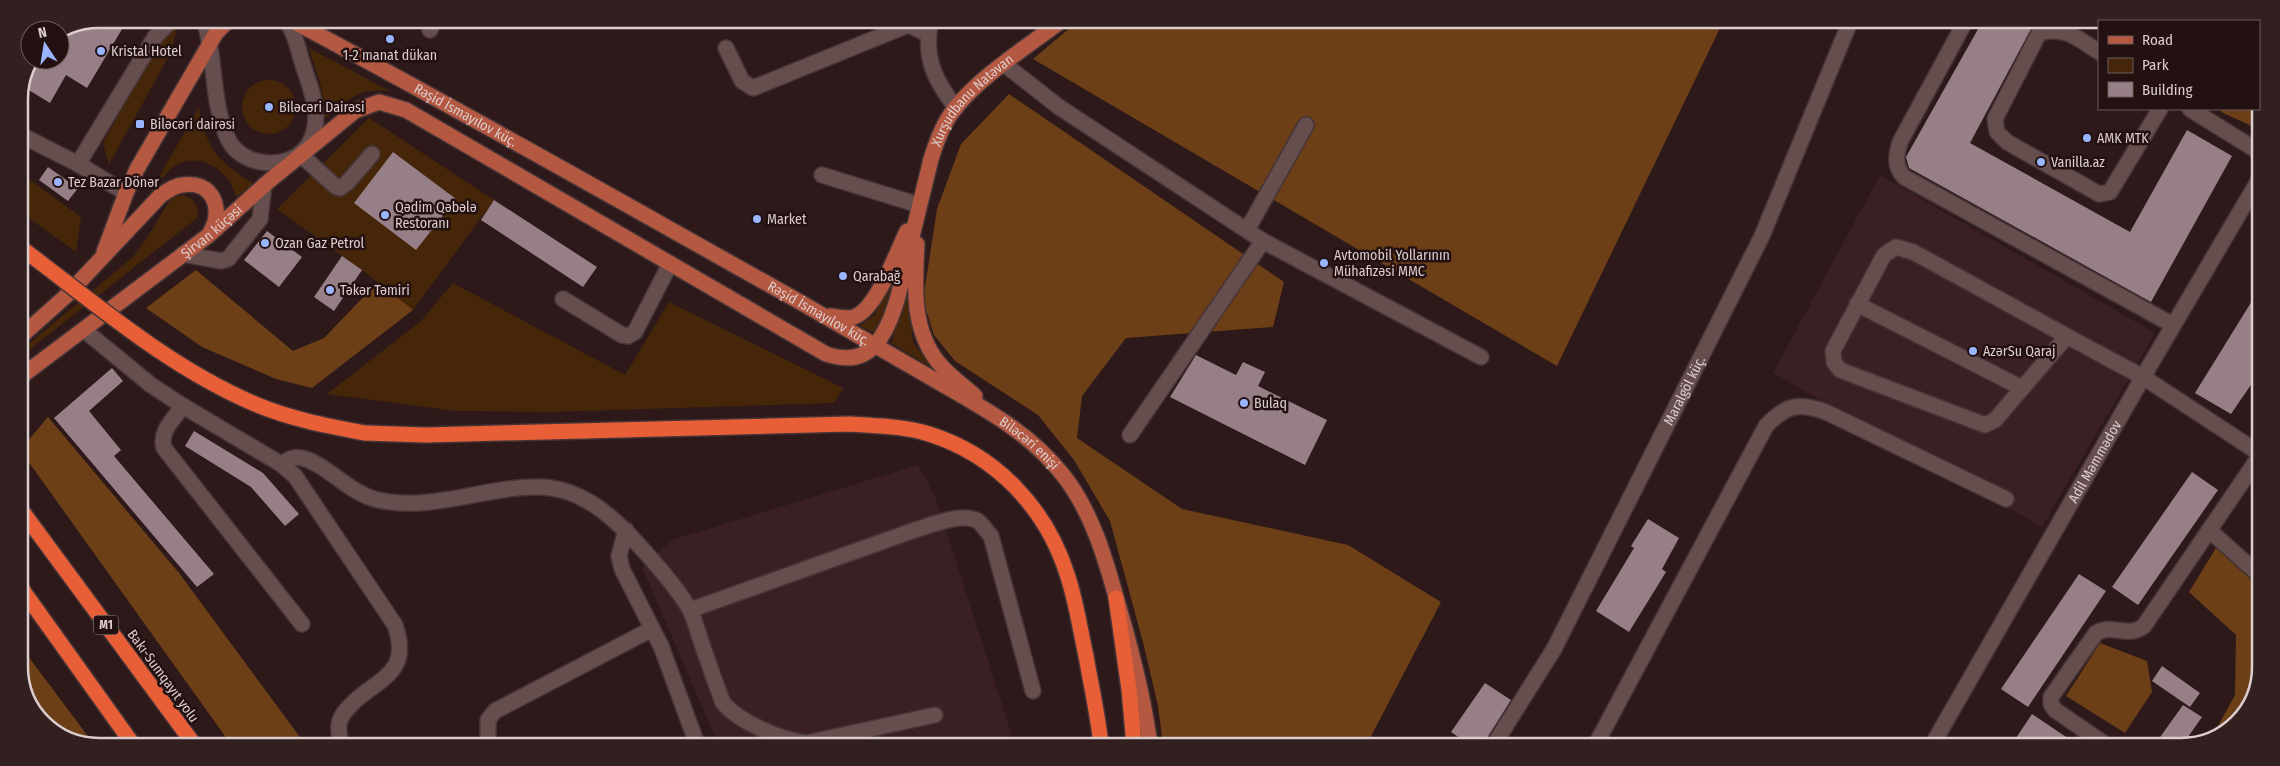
<svg xmlns="http://www.w3.org/2000/svg" width="2280" height="766" font-family="'Fira Sans Condensed',sans-serif">
<rect width="100%" height="100%" fill="#2d191a"/>
<path fill="#3a2022" d="M1880,175l275,158 -113,194 -269,-154z
M918,465l17,31 74,230 3,19 -294,-1 -76,-177 30,-27z"/>
<path fill="#462609" d="M178,26l-8,28 -61,110 -6,-21 54,-98z
M309,48l81,43c-33,-4 -44,11 -68,30 7,-23 -7,-50 -13,-73z
M242 107a27 27 0 1 1 54 0a27 27 0 1 1-54 0Z
M199,107c7,43 20,55 55,77l-18,13c-2,-6 -4,-13 -8,-18 -14,-18 -40,-26 -57,-10 -8,7 -14,17 -21,24z
M369,118l125,82 -81,110 -51,-40 -85,-61z
M19,172l62,45 -5,35 -57,-41z
M182,195l10,4 6,10 -1,9 -178,140v-6l114,-95 14,-19 21,-35 6,-6z
M903,255l-19,60 -11,18 -13,-7 15,-12z
M453,283l172,92 44,-73 174,86 -9,15 -284,9 -94,-1 -129,-17 93,-72z
M907,292l6,50 18,25 -40,-24z"/>
<path fill="#6c3f17" d="M1078,21l645,1 -166,344 -524,-307z
M2259,87c5,13 3,29 -3,41l-35,-16 1,-3h37z
M1009,94l275,188 -11,45 -147,11 -44,58 -5,42 105,71 166,36 93,57 -75,144 -203,-1 -5,-39 -14,-60 -34,-125 -36,-61 -36,-45 -83,-54 -21,-26 -11,-35 14,-91 24,-65z
M196,270l97,81 31,-13 54,-56 35,28 -101,78 -36,-9 -74,-32 -56,-39z
M48,417l131,156 126,171 -75,-1 -210,-293z
M2216,548l42,38 -1,107 -27,38 -18,6 23,-42 1,-60 -47,-43z
M2100,643l47,18 5,31 -27,41 -59,-37z
M19,644l74,99h-20l-38,-27 -16,-43z"/>
<path fill="#977f88" d="M99,19h29l-41,69 -21,-13 -16,28 -28,-17 12,-26h26v-25z
M1982,22l56,1 -7,6 -61,114 160,89 57,-102 45,26 -81,146 -242,-134 -3,-11z
M393,152l63,47 -40,51 -62,-47z
M48,167l30,21 -10,13 -29,-21z
M494,200l103,67 -14,20 -102,-67z
M267,231l35,26 -23,30 -35,-27z
M342,256l20,14 -28,41 -20,-14z
M2260,288l-1,85 -28,41 -36,-21z
M1196,355l40,20 7,-13 22,10 -7,14 69,34 -22,45 -135,-68z
M112,368l11,13 -34,30 32,39 -7,6 100,118 -17,13 -143,-169z
M194,431l69,42 36,41 -14,12 -34,-39 -66,-41z
M2192,472l26,18 -80,115 -26,-18z
M1648,519l31,19 -17,31 4,3 -37,60 -33,-21 38,-63 -3,-2z
M2079,574l27,17 -78,116 -27,-18z
M2162,666l38,27 -10,14 -38,-26z
M1485,683l26,17 -29,46h-10l-21,-14z
M2183,705l19,12 -21,30h-28z
M2032,714l49,33h-71z"/>
<g fill="none" stroke-linecap="round" stroke-linejoin="round">
<defs>
<g id="minor">
<path d="M204,19c12,38 7,83 24,120 16,33 74,32 85,-4 8,-22 -3,-49 -10,-70 -5,-16 -8,-33 -18,-46"/>
<path d="M931,20c-8,37 3,59 25,88"/>
<path d="M1965,22l-65,120c-4,13 -6,24 4,35l269,148"/>
<path d="M430,30l5,-11"/>
<path d="M726,48l16,33 11,7 155,-63 20,9"/>
<path d="M2099,52c-22,-14 -33,-26 -60,-19l-44,86 2,13 10,10 92,52 11,-2 50,-83"/>
<path d="M1004,64l55,43 204,134 218,116"/>
<path d="M2190,109l71,44"/>
<path d="M19,134l59,30 48,29"/>
<path d="M301,155l35,32 4,1 7,-5 25,-29"/>
<path d="M78,164l77,-127 18,-18"/>
<path d="M822,175l97,30"/>
<path d="M1247,230l59,-105"/>
<path d="M183,254l38,7 7,-2 32,-40 4,-34"/>
<path d="M563,299l59,36 6,1 7,-4 35,-68"/>
<path d="M1857,304l165,84"/>
<path d="M84,330l67,55 32,21 98,58 14,12 100,149c15,43 -8,50 -38,74 -7,7 -16,14 -18,25 -1,6 1,13 1,20"/>
<path d="M2067,336l-72,84 -10,5 -145,-55 -6,-8 -1,-11 51,-96 12,-8 17,5c76,41 152,84 230,125l116,76"/>
<path d="M183,406c-9,13 -24,25 -19,42l138,176"/>
<path d="M1130,435l133,-194"/>
<path d="M281,464c7,-4 13,-8 21,-6 25,6 46,35 76,42 55,12 107,-14 162,-13 49,1 83,40 113,74 13,15 27,31 37,49 4,8 7,19 10,28 7,22 15,43 23,65 18,20 56,36 83,40l129,-28"/>
<path d="M626,530l-7,26 3,13 39,77 36,98"/>
<path d="M2209,530l49,44"/>
<path d="M690,610l225,-80c16,-5 48,-18 63,-9 5,4 9,11 13,15l42,155"/>
<path d="M488,744v-24l7,-9 157,-82"/>
<path id="s1" d="M1493,746l61,-97 208,-413 88,-214"/>
<path d="M1595,746l171,-320c20,-21 32,-24 60,-14l180,87"/>
<path id="s2" d="M1931,747l212,-370 117,-199"/>
<path d="M2109,747l-54,-37 -4,-6v-7l45,-64c18,-10 30,6 48,-7l115,-169"/>
</g>
<g id="major">
<path id="s3" d="M289,19c172,91 341,188 511,283 47,27 93,54 140,81 45,26 90,50 123,92 31,39 44,90 57,136 13,45 24,88 30,134"/>
<path d="M917,244c-2,41 -6,84 21,118 10,13 25,23 37,34"/>
<path d="M104,252l22,-59 11,-24 79,-136 14,-14"/>
<path d="M830,316c8,1 15,3 24,1 23,-8 42,-64 53,-86"/>
<path d="M19,338l47,-42 95,-101c6,-4 13,-9 21,-10 30,-5 42,23 29,46"/>
<path id="s4" d="M19,378l190,-143 60,-54 86,-70 24,-9 27,8 420,244c18,6 36,6 49,-9 21,-23 28,-71 35,-100 7,-29 14,-57 21,-86 4,-13 9,-27 16,-39 22,-37 80,-73 114,-99"/>
</g>
<path id="highway" d="M365,433l61,2 424,-11c26,2 54,2 79,10 67,21 117,74 138,140 9,26 13,55 19,82 5,29 12,59 15,89
M19,507l174,236
M19,585l113,158
M1116,598l13,92 5,55"/>
</defs>
<use href="#minor" stroke="#453436" stroke-width="18"/>
<use href="#major" stroke="#453436" stroke-width="18"/>
<use href="#highway" stroke="#453436" stroke-width="18"/>
<use href="#minor" stroke="#664e4f" stroke-width="15"/>
<use href="#major" stroke="#b45841" stroke-width="15"/>
<use href="#highway" stroke="#e85f37" stroke-width="15"/>
<defs>
<path id="highway-bridge" d="M20,247c75,56 148,120 235,157 35,15 73,22 110,29"/>
</defs>
<use href="#highway-bridge" stroke="#453436" stroke-width="18" stroke-linecap="butt"/>
<use href="#highway-bridge" stroke="#e85f37" stroke-width="15"/>
</g>
<g fill="#99b5fd" stroke="#231011" stroke-width="2">
<circle cx="390" cy="39" r="5"/>
<circle cx="101" cy="51" r="5"/>
<circle cx="269" cy="107" r="5"/>
<rect x="135" y="119" width="10" height="10" rx="2.5"/>
<circle cx="2087" cy="138" r="5"/>
<circle cx="2041" cy="162" r="5"/>
<circle cx="58" cy="182" r="5"/>
<circle cx="385" cy="215" r="5"/>
<circle cx="757" cy="219" r="5"/>
<circle cx="265" cy="243" r="5"/>
<circle cx="1324" cy="263" r="5"/>
<circle cx="843" cy="276" r="5"/>
<circle cx="330" cy="290" r="5"/>
<circle cx="1973" cy="351" r="5"/>
<circle cx="1244" cy="403" r="5"/>
</g>
<g text-anchor="middle" dominant-baseline="central" stroke-width="5" stroke-linejoin="round" paint-order="stroke">
<rect fill="#231011" stroke="#a49495" stroke-width="1" x="93.5" y="615.5" width="25" height="19" rx="4"/>
<g font-size="12" font-weight="bold" fill="#dccdce">
<text x="106" y="625">M1</text>
</g>
<g font-size="14" fill="#dccdce" stroke="#231011" text-anchor="start">
<text x="111" y="51">Kristal Hotel</text>
<text x="390" y="55" text-anchor="middle">1-2 manat dükan</text>
<text x="279" y="107">Biləcəri Dairəsi</text>
<text x="150" y="124">Biləcəri dairəsi</text>
<text x="2097" y="138">AMK MTK</text>
<text x="2051" y="162">Vanilla.az</text>
<text x="68" y="182">Tez Bazar Dönər</text>
<text x="395" y="207">Qədim Qəbələ<tspan x="395" dy="16">Restoranı</tspan></text>
<text x="767" y="219">Market</text>
<text x="275" y="243">Ozan Gaz Petrol</text>
<text x="1334" y="255">Avtomobil Yollarının<tspan x="1334" dy="16">Mühafizəsi MMC</tspan></text>
<text x="853" y="276">Qarabağ</text>
<text x="340" y="290">Təkər Təmiri</text>
<text x="1983" y="351">AzərSu Qaraj</text>
<text x="1254" y="403">Bulaq</text>
</g>
<g font-size="14" fill="#dccdce" stroke="#231011">
<text stroke="none"><textPath href="#s4" startOffset="1291">Xurşudbanu Natəvan</textPath></text>
<text stroke="none"><textPath href="#s3" startOffset="201">Rəşid İsmayılov küç.</textPath></text>
<text stroke="none"><textPath href="#s4" startOffset="242">Şirvan küçəsi</textPath></text>
<text stroke="none"><textPath href="#s3" startOffset="606">Rəşid İsmayılov küç.</textPath></text>
<text stroke="none"><textPath href="#s1" startOffset="404">Maralgöl küç.</textPath></text>
<text stroke="none"><textPath href="#s3" startOffset="854">Biləcəri enişi</textPath></text>
<text stroke="none"><textPath href="#s2" startOffset="329">Adil Məmmədov</textPath></text>
<text transform="translate(163 676) rotate(54)">Bakı-Sumqayıt yolu</text>
</g>
</g>
<path d="M0 0H2280V766H0ZM99 28H2181A71 71 0 0 1 2252 99V667A71 71 0 0 1 2181 738H99A71 71 0 0 1 28 667V99A71 71 0 0 1 99 28Z" fill="#321f20" fill-rule="evenodd"/>
<path fill="none" stroke="#dccdce" stroke-width="2.5" d="M99 28H2181A71 71 0 0 1 2252 99V667A71 71 0 0 1 2181 738H99A71 71 0 0 1 28 667V99A71 71 0 0 1 99 28Z"/>
<rect x="2098" y="20" width="162" height="90" fill="#231011" stroke="#6d5c5d"/>
<rect x="2108" y="36" width="25" height="8" fill="#b45841" stroke="#6d5c5d"/>
<text x="2142" y="45" font-size="15" fill="#dccdce">Road</text>
<rect x="2108" y="58" width="25" height="15" fill="#462609" stroke="#6d5c5d"/>
<text x="2142" y="70" font-size="15" fill="#dccdce">Park</text>
<rect x="2108" y="82" width="25" height="15" fill="#977f88" stroke="#6d5c5d"/>
<text x="2142" y="95" font-size="15" fill="#dccdce">Building</text>
<g transform="translate(45 45) rotate(348)"><circle r="24" fill="#231011" stroke="#6d5c5d"/>
<path d="M0-4L9 19L0 12L-9 19Z" fill="#99b5fd"/>
<text y="-8" font-size="14" font-weight="bold" text-anchor="middle" fill="#dccdce">N</text>
</g>
</svg>
